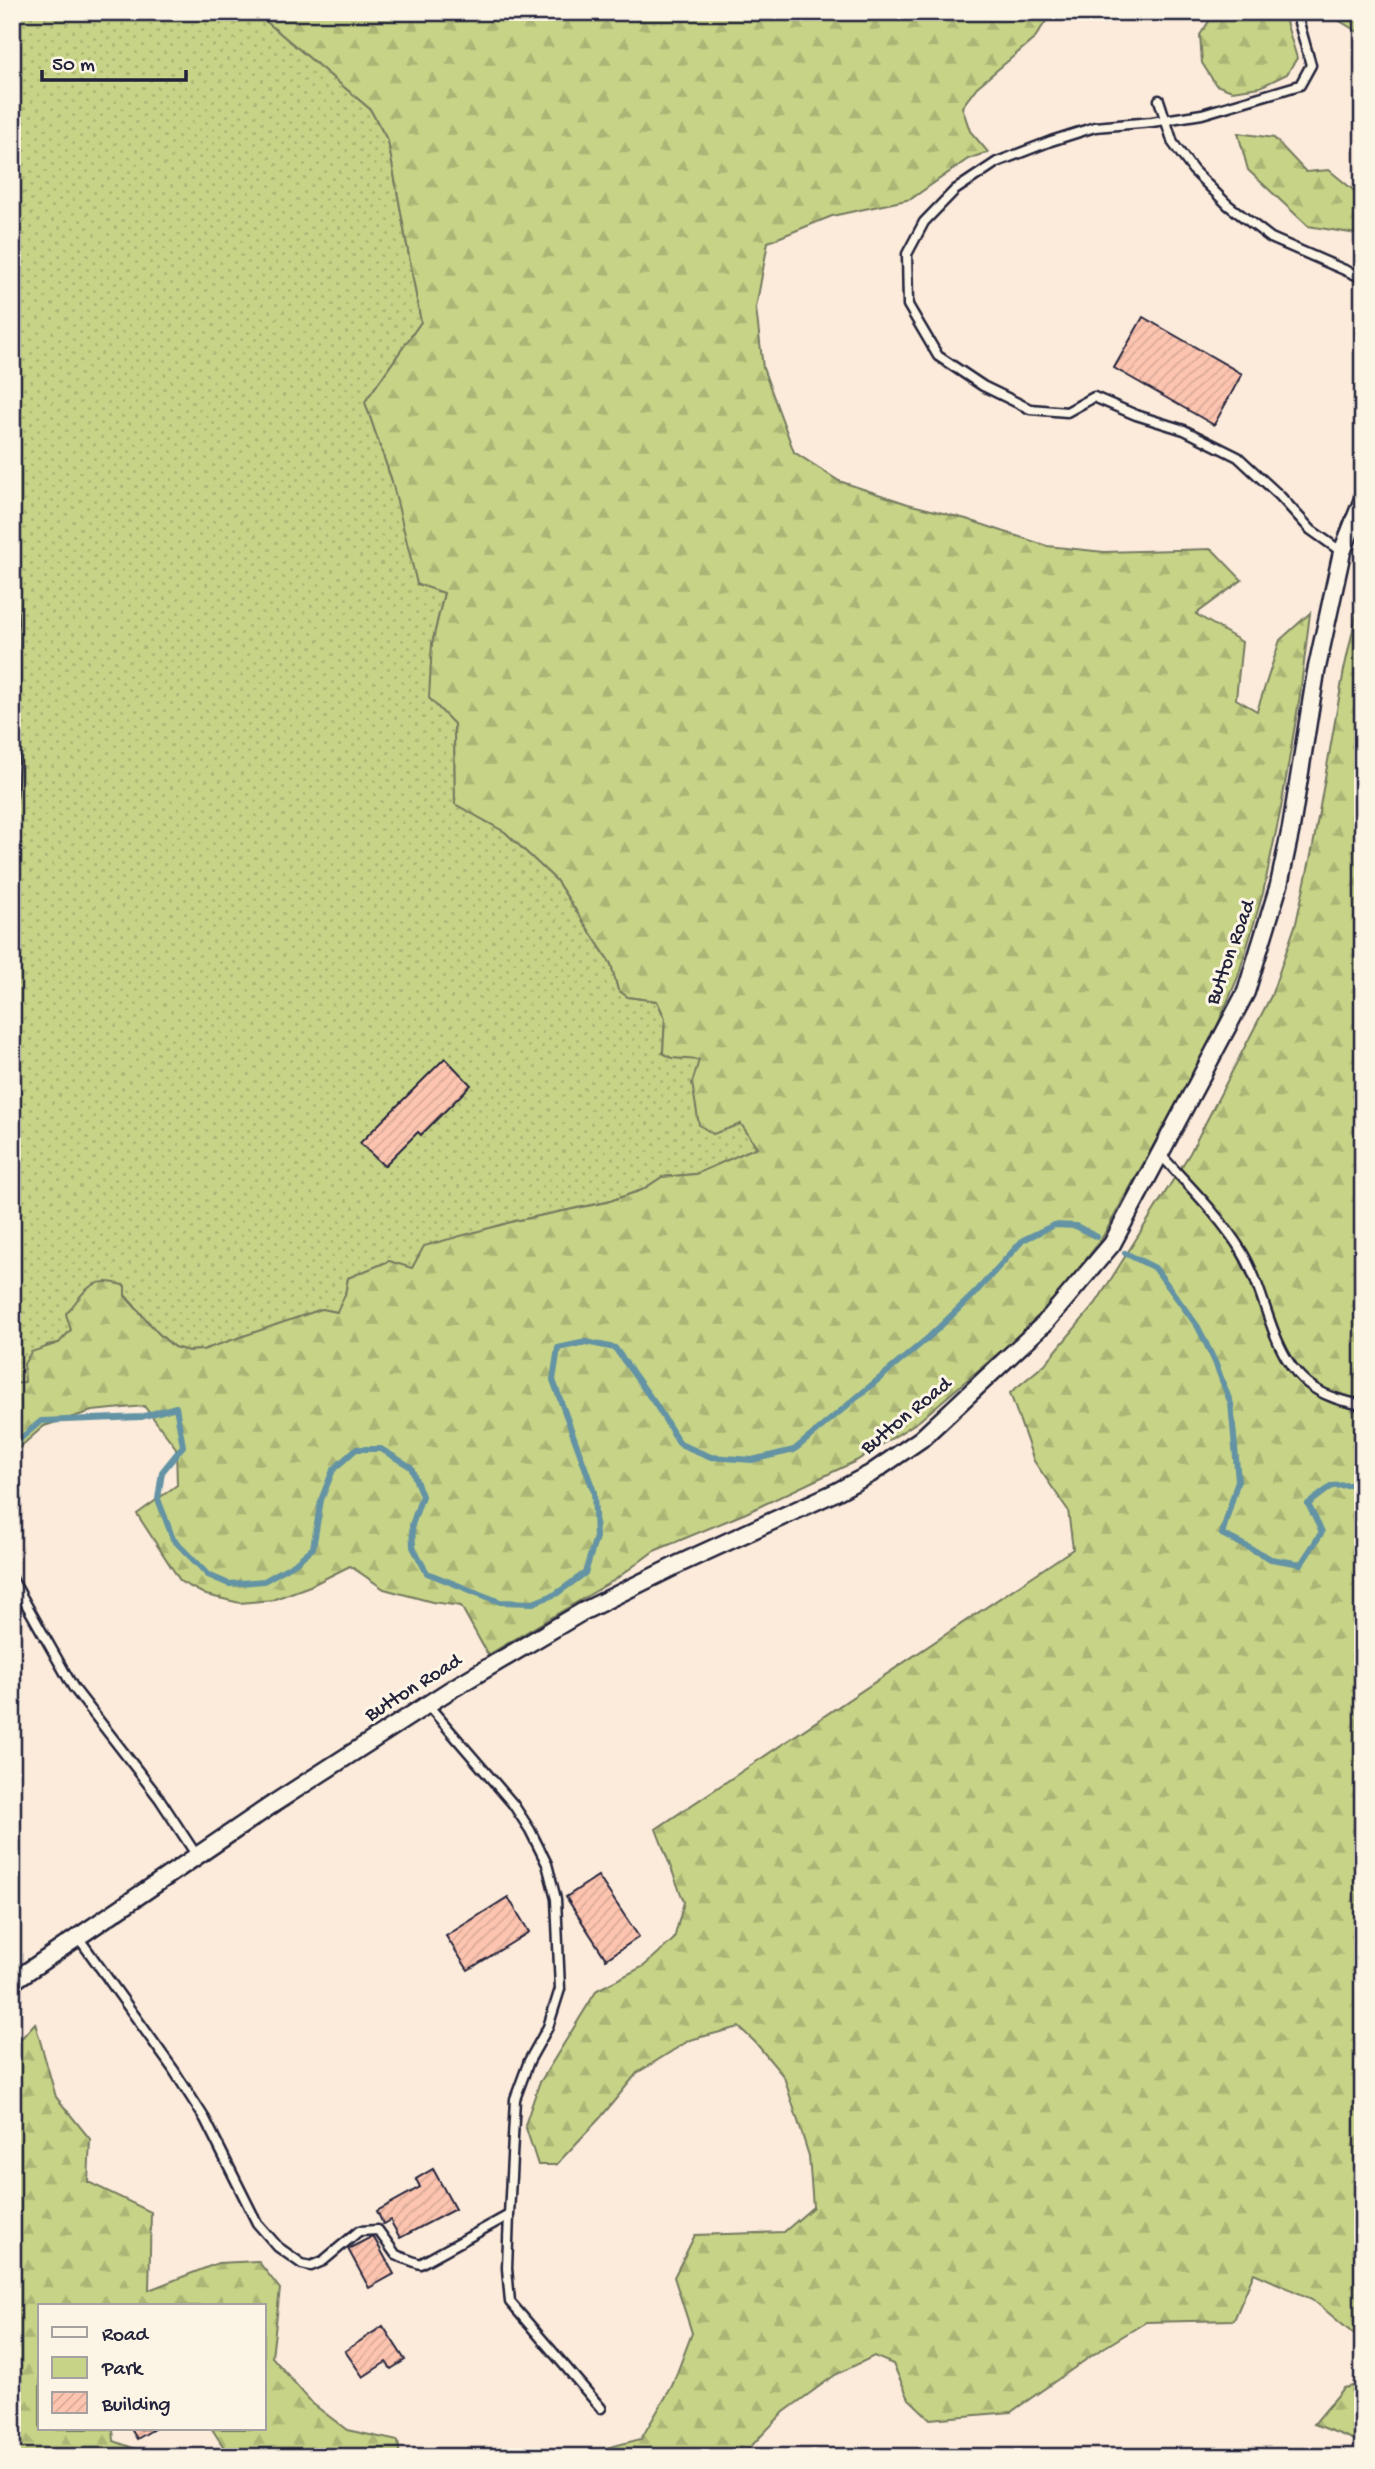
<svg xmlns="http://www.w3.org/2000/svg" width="1375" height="2469" font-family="'Gochi Hand',sans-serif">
<defs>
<pattern id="green-dots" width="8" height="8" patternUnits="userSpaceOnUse" patternTransform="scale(1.75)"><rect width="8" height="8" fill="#c7d386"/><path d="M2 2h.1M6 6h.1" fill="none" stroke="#abb575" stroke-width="1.8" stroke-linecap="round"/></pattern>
<pattern id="forest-firs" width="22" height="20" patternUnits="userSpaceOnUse" patternTransform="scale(1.75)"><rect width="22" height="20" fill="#c7d386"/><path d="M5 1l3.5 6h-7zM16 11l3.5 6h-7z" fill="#abb575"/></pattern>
<pattern id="building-hatch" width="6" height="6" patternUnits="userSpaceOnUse" patternTransform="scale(1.75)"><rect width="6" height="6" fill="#fdc5b0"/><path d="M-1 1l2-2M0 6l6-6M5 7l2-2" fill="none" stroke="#d9a998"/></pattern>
</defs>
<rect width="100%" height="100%" fill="#fcebda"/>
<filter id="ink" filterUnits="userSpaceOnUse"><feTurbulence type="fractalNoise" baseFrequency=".0143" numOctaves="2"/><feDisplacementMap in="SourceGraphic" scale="14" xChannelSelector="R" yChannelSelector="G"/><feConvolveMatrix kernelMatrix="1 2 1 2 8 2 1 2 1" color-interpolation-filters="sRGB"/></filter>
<g filter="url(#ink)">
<path fill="url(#green-dots)" stroke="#747a60" stroke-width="2" d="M12,12h243l115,97 18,32 33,181 -56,80 27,79 52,112 -12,51 22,80 1,80 50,28 51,48 55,84 7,26 10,7 29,4 8,17 -2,35 9,5 27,1 14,75 28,-11 16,25 -61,26 -34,3 -20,13 -35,12 -92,19 -38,12 -65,36 -23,-8 -41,17 -3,17 -8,17 -15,-3 -119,41 -15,1 -14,-4 -16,-14 -33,-38 -1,-9 -57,27 4,17 -12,13 -12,2 -22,37 -13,3z"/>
<path fill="url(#forest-firs)" stroke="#747a60" stroke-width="2" d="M255,12h797l-18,27 -57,48 -15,20 8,24 18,21 -20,7 -57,40 -79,17 -64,26 -12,66 7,60 31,84 45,29 69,23 58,15 81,27 57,6 108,-3 30,31 -46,34 46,28 -6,57 21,12 23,-71 30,-27 -10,82 -19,113 -18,85 -25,84 -28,66 -109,197 -59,76 -123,105 -63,40 -110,52 -92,38 -38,28 -128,76 -27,-49 -29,-4 -48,-13 -34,-23 -40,20 -38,14 -32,3 -34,-8 -25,-13 -44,-68 40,-29 -1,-37 -32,-42 -52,5 -48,15 -32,28v-69l13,-3 -1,-18 7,-12 28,-9 12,-13 -5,-16c20,-24 26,-40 59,-28v10l33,37 16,14 14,4 15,-1 119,-41 15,3 8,-17 3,-17 41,-17 23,7 12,-22 91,-25 92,-19 35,-12 20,-13 34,-3 61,-27 -16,-23 -28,10 -14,-9 -7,-42 7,-23 -27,-2 -9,-5 2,-35 -8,-17 -29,-4 -10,-7 -7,-26 -55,-84 -51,-48 -50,-28 -1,-80 -25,-26 3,-54 12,-51 -27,-9 -25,-103 -27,-79 56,-80 -33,-181 -18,-32z
M1215,12h68l14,46 -10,16 -27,13 -28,4 -16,-6 -14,-22 -2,-28z
M1325,12h38v23z
M1238,133l36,5 32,34 23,-2 34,28v37l-55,-9 -60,-56z
M1363,585v1757l-51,-43 -58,-26 -20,47 -88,2 -49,30 -86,60 -81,7 -21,-20 -16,-35 -19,-8 -39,19 -51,37 -43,45h-156l6,-5 50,-13 31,-53 20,-53 -18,-56 21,-42 89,-3 29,-25 -4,-51 -25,-79 -29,-35 -16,-15 -49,13 -53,33 -36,44 -45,48h-18l-13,-40 14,-41 58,-94 47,-24 30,-27 10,-37 -28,-73 417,-280 -5,-39 -34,-49 -24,-68 35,-29 51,-61 94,-150 81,-157 25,-73 17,-77 31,-176z
M35,2023l21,74 34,42 -2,43 63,30 -2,78 69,-27 40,-2 22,28 -8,68 41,47 34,26 51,11 2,16h-170l-18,-28h52v-123h-224v123h73l1,12 38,14 -1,2h-139v-408z
M1363,2384v59l-49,-19 30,-36z"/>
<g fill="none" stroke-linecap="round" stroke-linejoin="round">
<path stroke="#6393a4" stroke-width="6" d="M1125,1253l30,15 43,59 17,35 16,42 7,76 -16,54 49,25 30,5 21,-32 -14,-28 24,-18 31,-2
M12,1446l29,-25 100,-4 35,-10 7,39 -21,26 -4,27 15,40 35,36 21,9 35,-3 30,-17 19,-16 8,-48 12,-30 23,-21h25l30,18 11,29 -10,29 1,22 14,26 73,29 33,1 23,-9 29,-21 11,-36 -2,-45 -41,-112 5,-32 28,-6 29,6 41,57 24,39 31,13 41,3 42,-10 135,-113 46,-44 48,-53 31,-15 22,1 21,11"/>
</g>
<path fill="url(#building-hatch)" stroke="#22223b" stroke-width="2" d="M1143,317l99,57 -28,51 -100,-57z
M445,1058l26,27 -50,50 -3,-3 -34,34 -24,-23z
M598,1876l41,61 -33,22 -40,-62z
M508,1897l21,35 -61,38 -22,-34z
M433,2169l22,40 -55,29 -10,-18 -7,4 -6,-13 43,-24 -4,-8z
M373,2236l21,38 -25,14 -21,-39z
M383,2326l22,34 -14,9 -5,-7 -23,15 -18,-26z
M131,2429h23l-17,10z"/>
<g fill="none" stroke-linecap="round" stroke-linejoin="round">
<defs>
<path id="lane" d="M1296,12l15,53 -11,20 -98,29 -50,8 -57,5 -44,14 -54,21 -42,28 -31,32 -17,32 1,51 30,51 45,30 47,23 37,3 27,-15 42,18 48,15 54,27 42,39 31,34 31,22
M1159,100l14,43 20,27 35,35 43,33 92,40
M12,601l3,128 -3,67
M1160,1154c28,31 60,62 82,98 30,49 28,123 90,145 9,4 21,6 31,8
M12,1579l61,108 86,111 38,58
M427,1704l86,100 17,26 17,34 9,35 4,90 -12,38 -19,34 -14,38 -6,116
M78,1937l95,132 32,50 52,104 21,24 24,17 9,2 12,-5 36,-30 19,-1 18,25 24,9 89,-49 -2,53 3,34 91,106"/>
<path id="street" d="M12,1982l264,-180 174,-112 132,-78 99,-49 155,-71 34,-18 51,-35 124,-116 67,-79 134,-252 33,-107 12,-57 25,-156 26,-120 21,-53"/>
</defs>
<use href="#lane" stroke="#22223b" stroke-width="13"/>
<use href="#street" stroke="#22223b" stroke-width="21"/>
<use href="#lane" stroke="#fcf5e5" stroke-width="8"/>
<use href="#street" stroke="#fcf5e5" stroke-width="16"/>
</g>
</g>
<g text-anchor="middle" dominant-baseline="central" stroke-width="6" stroke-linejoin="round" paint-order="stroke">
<g font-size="21" fill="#22223b" stroke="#fcf5e5">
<text transform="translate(1232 953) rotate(-70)">Button Road</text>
<text transform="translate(907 1417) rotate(-39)">Button Road</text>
<text transform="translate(414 1689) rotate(-32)">Button Road</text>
</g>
</g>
<rect width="1375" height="2469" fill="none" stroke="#fcf5e5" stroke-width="42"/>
<rect x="21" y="21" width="1333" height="2427" fill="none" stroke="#22223b" stroke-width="2.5" filter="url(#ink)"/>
<rect x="38" y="2304" width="228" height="126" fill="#fcf5e5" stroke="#a5a1a1" stroke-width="2"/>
<rect x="52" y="2327" width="35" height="10" fill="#fcf5e5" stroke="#a5a1a1" stroke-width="2"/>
<text x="102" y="2340" font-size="21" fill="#22223b">Road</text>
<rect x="52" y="2357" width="35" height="21" fill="#c7d386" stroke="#a5a1a1" stroke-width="2"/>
<text x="102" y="2374" font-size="21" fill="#22223b">Park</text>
<rect x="52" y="2392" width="35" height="21" fill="url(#building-hatch)" stroke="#a5a1a1" stroke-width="2"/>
<text x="102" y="2410" font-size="21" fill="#22223b">Building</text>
<path d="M42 70v10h144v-10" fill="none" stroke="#22223b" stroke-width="3.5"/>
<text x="52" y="70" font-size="21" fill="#22223b" stroke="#fcf5e5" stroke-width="5" paint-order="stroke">50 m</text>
</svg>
